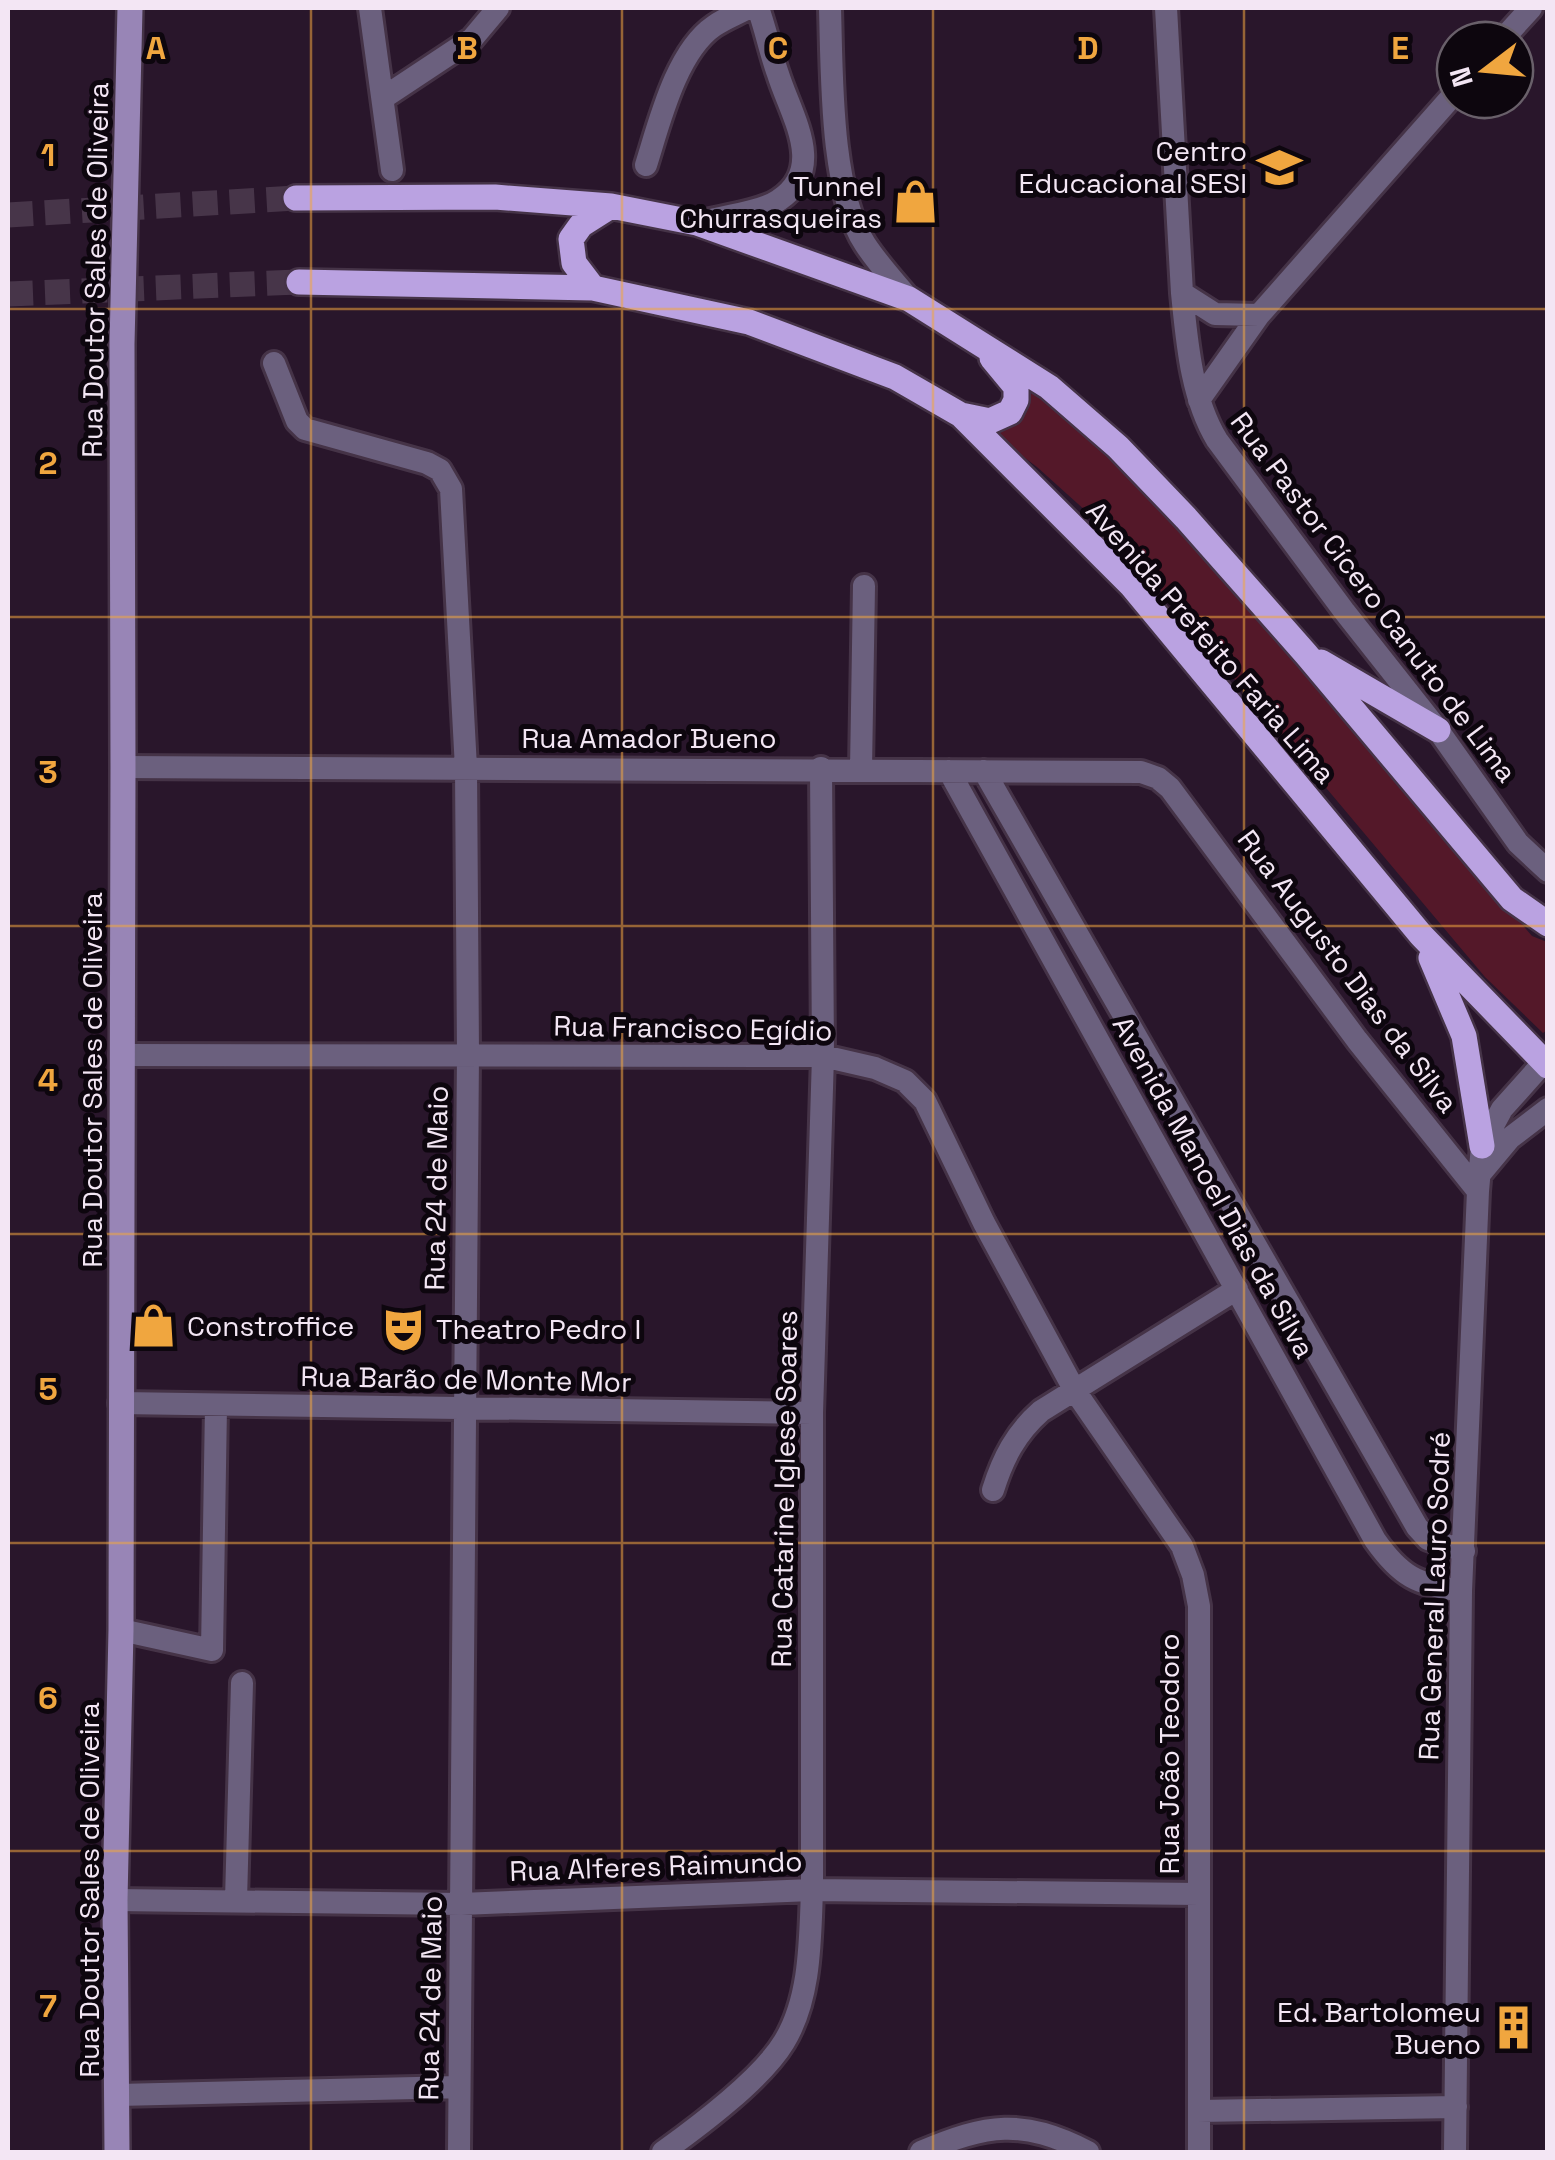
<svg xmlns="http://www.w3.org/2000/svg" width="1555" height="2160" font-family="'Space Grotesk',sans-serif">
<rect width="100%" height="100%" fill="#29162b"/>
<path fill="#541829" d="M1039,387l81,71 412,478 15,6v88l-4,3 -58,-56 -368,-438 -80,-72 -47,-35z"/>
<g fill="none" stroke-linecap="round" stroke-linejoin="round">
<path stroke="#473549" stroke-width="25" stroke-dasharray="25 12" stroke-linecap="butt" d="M8,215l288,-17
M8,294l291,-12"/>
<defs>
<path id="minor" d="M370,8l22,162
M830,8c2,64 0,183 35,236 13,20 29,37 44,55
M1166,8l16,285c5,49 9,104 35,147l127,171 94,119 80,113 30,28
M1502,40l29,-32
M383,98l89,-59 26,-31
M646,165c13,-41 30,-113 68,-139 10,-7 23,-12 34,-18
M697,223c22,-6 65,-11 82,-23 48,-32 12,-84 -1,-126 -8,-22 -12,-44 -20,-66
M1182,293l33,21 44,1
M274,363l23,58 8,8 122,34 13,7 11,19 15,279 2,286 -9,1098
M1199,400l60,-85 196,-222
M123,767l1018,5 17,6 12,10 187,252 121,151
M861,769l3,-183
M949,771l426,769c26,37 42,44 86,51
M984,771l433,756 11,12 36,12
M121,1055l702,1 52,12 30,13 20,20 59,122 91,168 107,155 11,29 6,31v546
M1480,1174l30,-36 38,-29
M120,1403l692,10
M993,1490c10,-32 23,-57 48,-79l196,-122
M121,1630l91,20 4,-244
M115,1900l346,4 351,-14 387,4
M236,1900l6,-217
M118,2095l341,-8
M1199,2111l257,-4
M663,2152c36,-26 98,-72 121,-110 27,-44 26,-103 28,-152v-477l11,-357 -2,-288
M921,2152c67,-28 100,-34 167,0
M1455,2152l6,-561 17,-400 4,-45 20,-37 42,-47"/>
<path id="secondary" d="M117,2152l-2,-252 6,-270 2,-863 -1,-423 8,-336"/>
<path id="primary" d="M296,198l199,-1 116,9 86,17 212,76 140,88 69,60 68,71 120,136 206,245 36,25
M299,282l294,6 156,34 146,55 66,38 171,171 289,349 127,131
M593,288l-19,-25 -3,-24 10,-14 30,-19
M961,415l29,6 20,-9 6,-12v-13l-24,-29
M1321,662l117,68
M1431,958l33,78 18,110"/>
</defs>
<use href="#minor" stroke="#453347" stroke-width="28"/>
<use href="#secondary" stroke="#453347" stroke-width="30"/>
<use href="#primary" stroke="#453347" stroke-width="30"/>
<use href="#minor" stroke="#6b607e" stroke-width="22"/>
<use href="#secondary" stroke="#9885b6" stroke-width="25"/>
<use href="#primary" stroke="#baa2e1" stroke-width="25"/>
</g>
<path fill="none" stroke="#f0a63f" stroke-width="2.5" stroke-opacity="0.55" d="M311,8v2144M622,8v2144M933,8v2144M1244,8v2144M8,309h1540M8,617h1540M8,926h1540M8,1234h1540M8,1543h1540M8,1851h1540"/>
<defs>
<symbol id="school-bare" viewBox="-9 -9 18 18"><path d="M0-5L7-2L0 1L-7-2ZM-4 1L0 2.5L4 1V4Q0 6-4 4Z" fill="#f0a63f" stroke="#0d060e" stroke-width="2.5" paint-order="stroke"/></symbol>
<symbol id="shop-bare" viewBox="-9 -9 18 18"><path d="M-5-2.5h2.3a2.7 3.5 0 0 1 5.4 0H5L5.5 6h-11ZM-1.5-2.5h3a1.5 2.3 0 0 0-3 0Z" fill="#f0a63f" stroke="#0d060e" stroke-width="2.5" paint-order="stroke"/></symbol>
<symbol id="theatre-bare" viewBox="-9 -9 18 18"><path d="M-5-5.5Q0-4 5-5.5V0Q5 5 0 6Q-5 5-5 0ZM-3.3-2.5H-1v1.5H-3.3ZM1-2.5H3.3v1.5H1ZM-2.8 1Q0 5.5 2.8 1Z" fill="#f0a63f" stroke="#0d060e" stroke-width="2.5" paint-order="stroke"/></symbol>
<symbol id="building-bare" viewBox="-9 -9 18 18"><path d="M-4-6H4V6H1V3H-1V6H-4ZM-2.5-4.3h1.7v1.8h-1.7ZM.8-4.3h1.7v1.8H.8ZM-2.5-1h1.7V.8h-1.7ZM.8-1h1.7V.8H.8Z" fill="#f0a63f" stroke="#0d060e" stroke-width="2.5" paint-order="stroke"/></symbol>
</defs>
<g fill-rule="evenodd">
<use href="#school-bare" x="1248" y="136" width="63" height="63"/>
<use href="#shop-bare" x="884" y="170" width="63" height="63"/>
<use href="#shop-bare" x="122" y="1294" width="63" height="63"/>
<use href="#theatre-bare" x="372" y="1298" width="63" height="63"/>
<use href="#building-bare" x="1482" y="1996" width="63" height="63"/>
</g>
<g text-anchor="middle" dominant-baseline="central" stroke-width="10" stroke-linejoin="round" paint-order="stroke">
<g font-size="28" fill="#f3e6f4" stroke="#0d060e" text-anchor="end">
<text x="1247" y="151">Centro<tspan x="1247" dy="32">Educacional SESI</tspan></text>
<text x="882" y="186">Tunnel<tspan x="882" dy="32">Churrasqueiras</tspan></text>
<text x="187" y="1326" text-anchor="start">Constroffice</text>
<text x="436" y="1329" text-anchor="start">Theatro Pedro I</text>
<text x="1481" y="2012">Ed. Bartolomeu<tspan x="1481" dy="32">Bueno</tspan></text>
</g>
<g font-size="28" fill="#f3e6f4" stroke="#0d060e">
<text transform="translate(95 270) rotate(-89)">Rua Doutor Sales de Oliveira</text>
<text transform="translate(1374 597) rotate(53)">Rua Pastor Cícero Canuto de Lima</text>
<text transform="translate(1211 642) rotate(49)">Avenida Prefeito Faria Lima</text>
<text x="649" y="738">Rua Amador Bueno</text>
<text transform="translate(1348 971) rotate(53)">Rua Augusto Dias da Silva</text>
<text transform="translate(693 1028) rotate(1)">Rua Francisco Egídio</text>
<text transform="translate(92 1080) rotate(-90)">Rua Doutor Sales de Oliveira</text>
<text transform="translate(1214 1187) rotate(61)">Avenida Manoel Dias da Silva</text>
<text transform="translate(436 1188) rotate(-89)">Rua 24 de Maio</text>
<text transform="translate(466 1379) rotate(1)">Rua Barão de Monte Mor</text>
<text transform="translate(784 1489) rotate(-89)">Rua Catarine Iglese Soares</text>
<text transform="translate(1434 1596) rotate(-88)">Rua General Lauro Sodré</text>
<text transform="translate(1169 1754) rotate(-90)">Rua João Teodoro</text>
<text transform="translate(656 1866) rotate(-2)">Rua Alferes Raimundo</text>
<text transform="translate(89 1890) rotate(-90)">Rua Doutor Sales de Oliveira</text>
<text transform="translate(430 1998) rotate(-89)">Rua 24 de Maio</text>
</g>
</g>
<g font-size="32" text-anchor="middle" font-weight="bold" fill="#f0a63f" stroke="#0d060e" stroke-width="10" stroke-linejoin="round" paint-order="stroke">
<text x="156" y="59">A</text>
<text x="467" y="59">B</text>
<text x="778" y="59">C</text>
<text x="1088" y="59">D</text>
<text x="1400" y="59">E</text>
<text x="48" y="166">1</text>
<text x="48" y="474">2</text>
<text x="48" y="783">3</text>
<text x="48" y="1091">4</text>
<text x="48" y="1400">5</text>
<text x="48" y="1709">6</text>
<text x="48" y="2017">7</text>
</g>
<rect width="1555" height="2160" fill="none" stroke="#f3e6f4" stroke-width="20"/>
<g transform="translate(1485 70) rotate(254)"><circle r="48" fill="#0d060e" stroke="#69606a" stroke-width="2.5"/>
<path d="M0-8L18 38L0 25L-18 38Z" fill="#f0a63f"/>
<text y="-15" font-size="28" font-weight="bold" text-anchor="middle" fill="#f3e6f4">N</text>
</g>
</svg>
